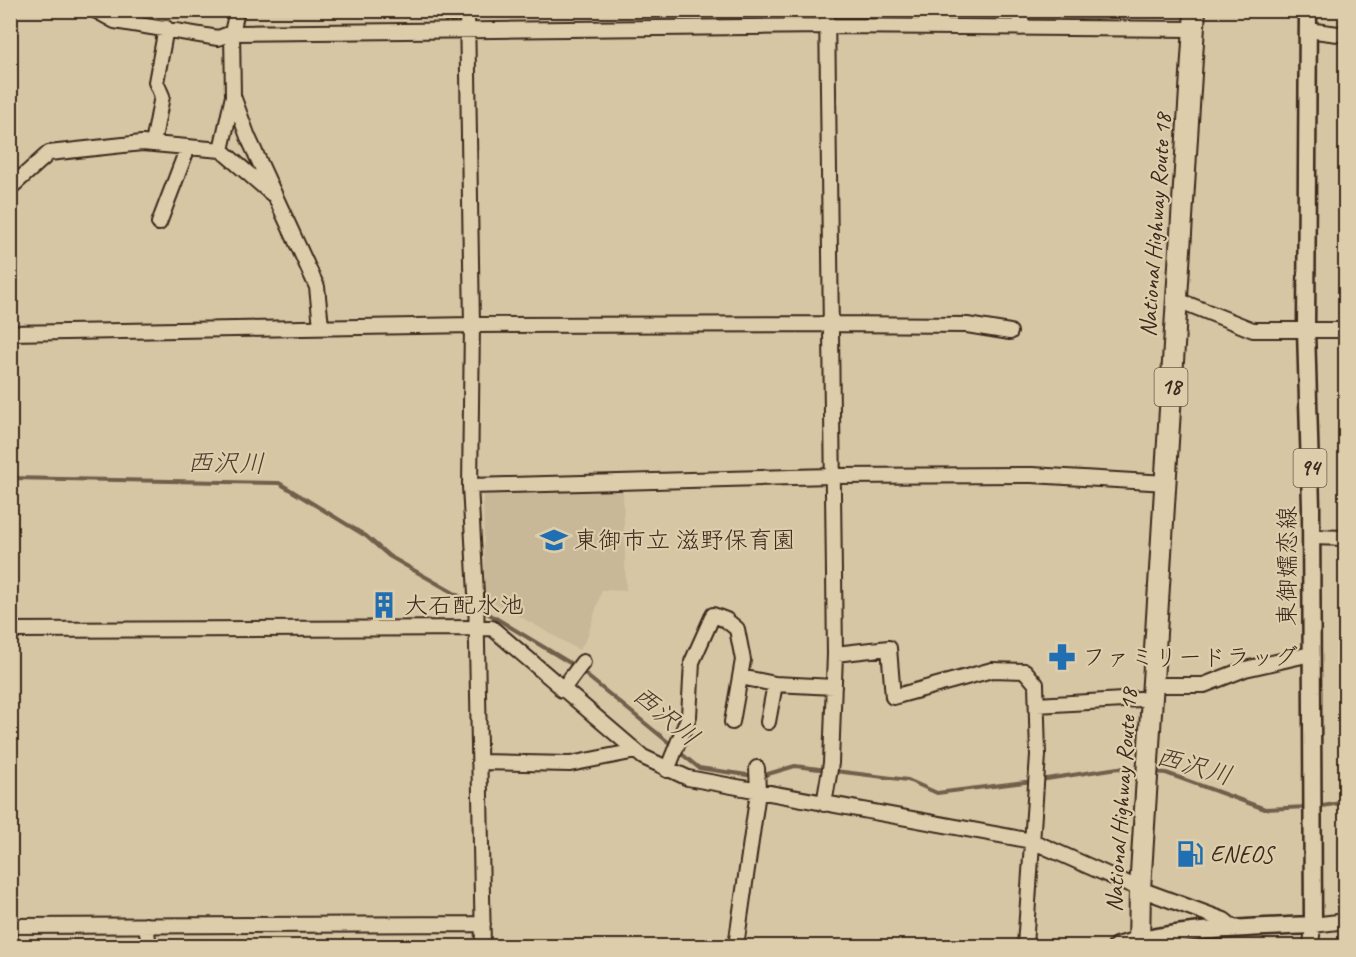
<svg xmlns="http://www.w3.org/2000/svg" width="1356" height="957" font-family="Caveat,'Klee One',sans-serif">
<rect width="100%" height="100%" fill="#d7c6a4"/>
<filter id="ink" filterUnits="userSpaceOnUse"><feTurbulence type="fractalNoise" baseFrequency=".0167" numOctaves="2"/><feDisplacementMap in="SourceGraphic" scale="12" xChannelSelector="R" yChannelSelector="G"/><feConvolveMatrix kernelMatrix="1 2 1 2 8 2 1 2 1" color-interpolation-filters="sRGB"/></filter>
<g filter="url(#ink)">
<path fill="#c9b898" d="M623,488l3,103 -24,-1 -15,48 -8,12 -94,-53 -2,-106z"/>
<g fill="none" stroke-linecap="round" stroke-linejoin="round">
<path stroke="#705f4c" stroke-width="4" d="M10,478l269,5 87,53 23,20 84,48
M479,608l96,58
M581,671l92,75
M678,751l21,17 55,8
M1153,772l13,1 99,36 42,-2
M761,776l34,-10 113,14 29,13 96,-12
M1040,780l78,-12 25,3
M1317,807l29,-5
M10,942h123l2,4"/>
<defs>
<path id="minor" d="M95,10l20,11 103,17 14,-5 595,-7 366,3
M237,10l-5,23 1,63 15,41 69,150 4,39
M467,10l5,315 -2,161 6,108 7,352
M1021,28v-18
M1307,30l39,5
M153,144l9,-48 -6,-14 10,-54
M221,150l12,-54
M10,188l39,-35 93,-10 79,7 51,44
M159,223l29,-76
M1175,299l78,31h93
M10,333l462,-8 358,-1 137,1 43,7
M470,486l361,-10 201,-1 135,8
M1311,537l35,1
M10,630l482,-2 151,129 45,21 344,63 108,48 84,31 11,9
M835,654l54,-6 4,49 99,-27 33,1 11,13 2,71 -13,191
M740,677l35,7 59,3
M1154,685h50l41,-16 66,-15
M562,690l21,-28
M1037,705l103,-6
M768,722l7,-38
M479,762l91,2 66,-13
M667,770l22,-54 3,-54 21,-47 13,5 11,9 6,31 -11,62
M824,804l7,-41 4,-109 -8,-644
M146,925l3,21
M10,926l473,-2
M736,946l22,-154 -1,-24
M1311,946l2,-21 33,-4"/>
<path id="major" d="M1117,946c62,-18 131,-18 196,-21l-2,-418 -5,-178 2,-319"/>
<path id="highway" d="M1139,946l1,-57 55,-879"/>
</defs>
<use href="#minor" stroke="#3b2a1e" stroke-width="18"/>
<use href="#major" stroke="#3b2a1e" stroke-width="21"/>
<use href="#highway" stroke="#3b2a1e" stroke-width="24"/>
<use href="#minor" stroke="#decdaa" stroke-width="14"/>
<use href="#major" stroke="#decdaa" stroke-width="16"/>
<use href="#highway" stroke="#decdaa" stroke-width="20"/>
</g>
</g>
<defs>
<symbol id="school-bare" viewBox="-9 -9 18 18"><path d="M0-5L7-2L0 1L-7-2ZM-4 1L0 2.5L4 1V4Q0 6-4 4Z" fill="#1f6fb2" stroke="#decdaa" stroke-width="2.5" paint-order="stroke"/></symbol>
<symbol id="building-bare" viewBox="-9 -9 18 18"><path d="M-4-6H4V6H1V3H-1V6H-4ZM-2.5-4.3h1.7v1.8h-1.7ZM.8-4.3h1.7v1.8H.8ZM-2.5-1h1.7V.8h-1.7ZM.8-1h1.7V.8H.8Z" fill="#1f6fb2" stroke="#decdaa" stroke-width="2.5" paint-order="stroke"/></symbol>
<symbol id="pharmacy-bare" viewBox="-9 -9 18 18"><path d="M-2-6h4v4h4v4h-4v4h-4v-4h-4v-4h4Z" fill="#1f6fb2" stroke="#decdaa" stroke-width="2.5" paint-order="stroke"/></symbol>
<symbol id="fuel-bare" viewBox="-9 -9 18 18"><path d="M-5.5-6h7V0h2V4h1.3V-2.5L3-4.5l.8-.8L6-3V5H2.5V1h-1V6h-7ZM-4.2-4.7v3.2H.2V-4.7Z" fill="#1f6fb2" stroke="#decdaa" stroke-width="2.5" paint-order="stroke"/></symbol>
</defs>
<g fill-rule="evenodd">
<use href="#school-bare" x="535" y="521" width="38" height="38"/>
<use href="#building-bare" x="365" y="586" width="38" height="38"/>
<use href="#pharmacy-bare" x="1043" y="638" width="38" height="38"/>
<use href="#fuel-bare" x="1171" y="835" width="38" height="38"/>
</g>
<g text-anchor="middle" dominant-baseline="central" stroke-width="4.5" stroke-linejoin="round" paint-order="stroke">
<g fill="#decdaa" stroke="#6c5b48" stroke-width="1.5">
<rect x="1154.5" y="368" width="33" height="38" rx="4.5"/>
<rect x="1293.5" y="449" width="33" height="38" rx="4.5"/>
</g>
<g font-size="22" font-weight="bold" fill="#3b2a1e">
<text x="1171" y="387">18</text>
<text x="1310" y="468">94</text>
</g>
<g font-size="24" fill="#3b2a1e" stroke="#decdaa">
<text transform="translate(1155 225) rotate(-86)">National Highway Route 18</text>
<text transform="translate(1287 566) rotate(-90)">東御嬬恋線</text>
<text transform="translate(1121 800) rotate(-86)">National Highway Route 18</text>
</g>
<g font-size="24" fill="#3b2a1e" stroke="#decdaa" text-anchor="start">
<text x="574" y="540">東御市立 滋野保育園</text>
<text x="404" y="605">大石配水池</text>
<text x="1082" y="657">ファミリードラッグ</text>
<text x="1210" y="854">ENEOS</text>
</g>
<g font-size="26" font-style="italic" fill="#4d3c2d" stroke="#decdaa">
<text transform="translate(226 463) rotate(1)">西沢川</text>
<text transform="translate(666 716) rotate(40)">西沢川</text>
<text transform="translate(1194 766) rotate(16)">西沢川</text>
</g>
</g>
<rect width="1356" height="957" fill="none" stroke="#decdaa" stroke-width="36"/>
<rect x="18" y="18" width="1320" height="921" fill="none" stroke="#3b2a1e" stroke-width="2" filter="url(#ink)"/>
</svg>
